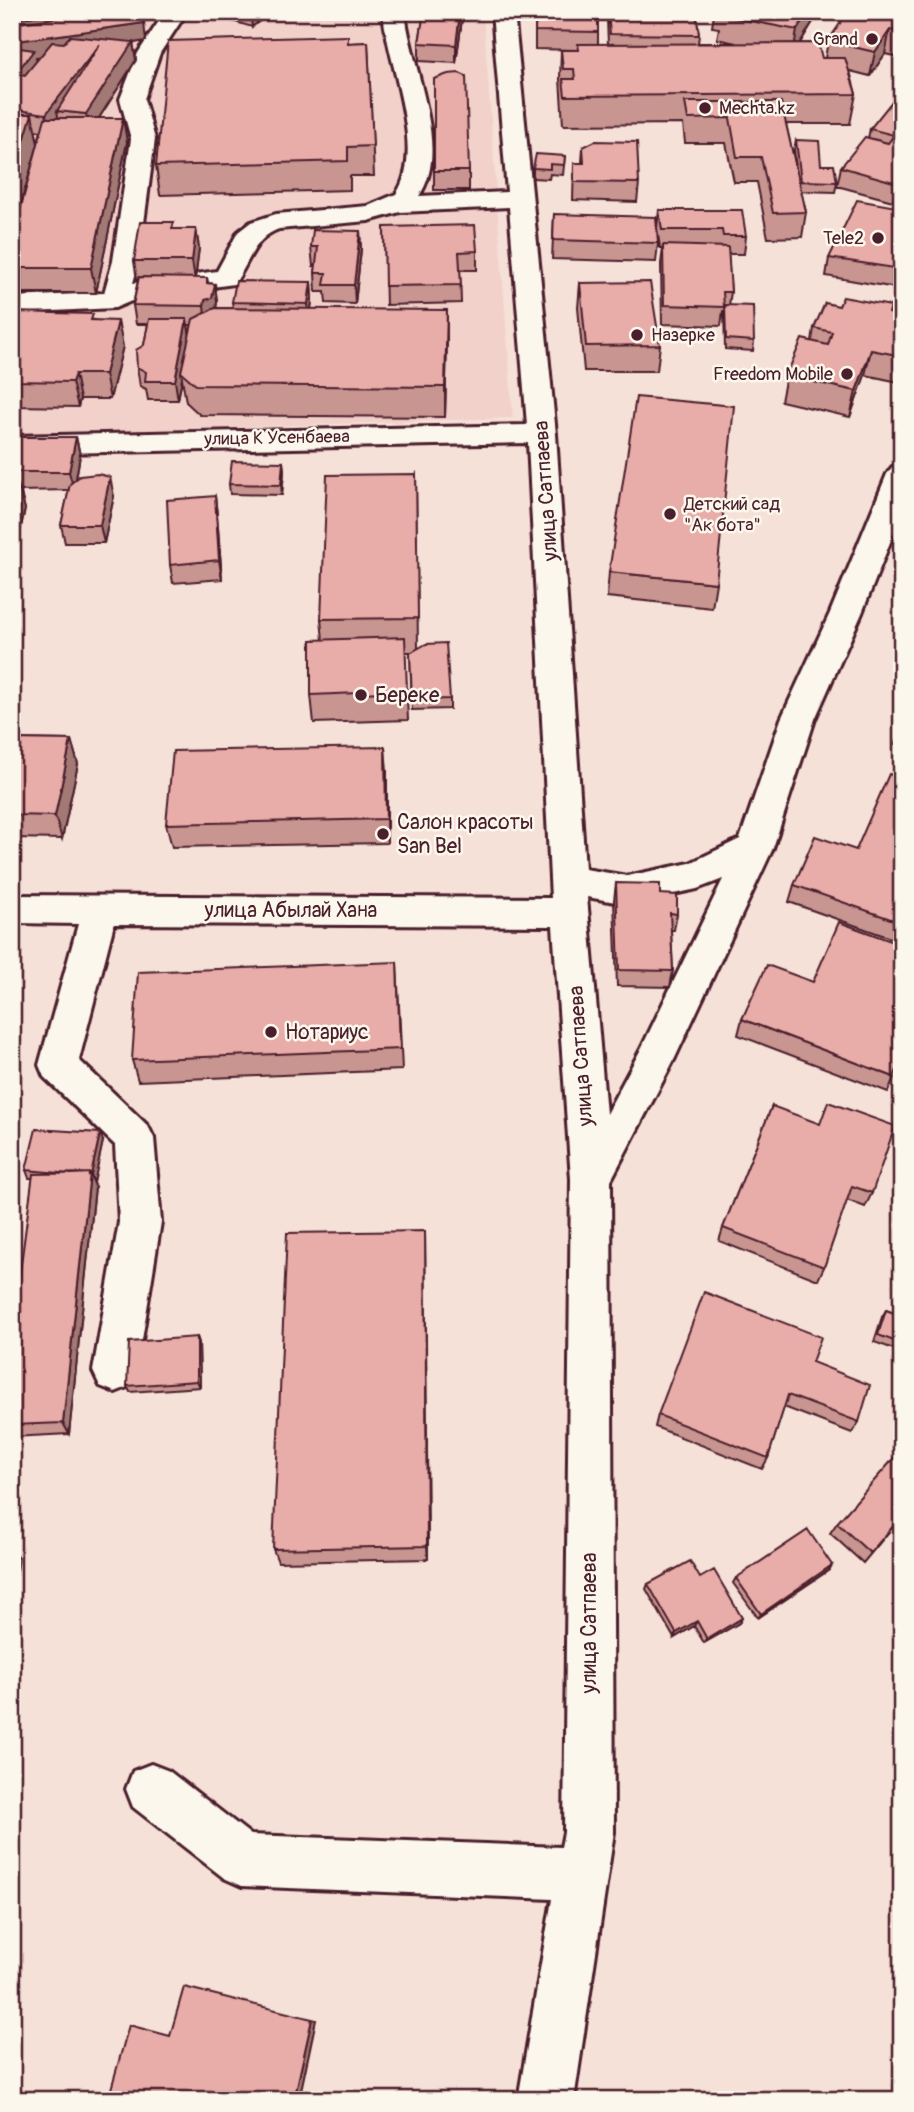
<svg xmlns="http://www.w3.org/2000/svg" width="914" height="2112" font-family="Pangolin,sans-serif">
<rect width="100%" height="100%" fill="#f6e1d8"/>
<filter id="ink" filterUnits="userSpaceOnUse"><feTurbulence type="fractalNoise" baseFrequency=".0143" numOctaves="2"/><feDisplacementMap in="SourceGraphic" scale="14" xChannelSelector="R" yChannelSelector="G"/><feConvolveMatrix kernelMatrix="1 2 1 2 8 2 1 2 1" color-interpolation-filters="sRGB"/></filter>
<g filter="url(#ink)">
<path fill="#f2d1ca" d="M12,12h471l30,406 -501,17z"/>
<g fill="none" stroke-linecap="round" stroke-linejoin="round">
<defs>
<path id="minor" d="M165,12h22l-27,41 -16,46 11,40 -16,122 -6,22 84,-12 21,-39 13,-10 25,-8 92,-8 28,-12c31,-45 -9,-131 -13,-182h22c5,53 47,137 14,184l88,-4 -15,-180h22l42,422 29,435 42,7 63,-13 50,-24 41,-120 49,-106 57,-139 5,-7 10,-2v47l-40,101 -47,106 -42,129 -98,210 -64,122 3,652 -40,268h-56l34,-201 -310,-13 -18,-8 -91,-71 -7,-18 7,-18 18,-7 18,7 82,64 310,12 3,-15 7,-653 -18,-253 -439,-2 -35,136 69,66 6,12 7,84 -24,149 -7,15 -15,6 -15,-6 -7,-15 26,-149 -4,-77 -71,-68 -5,-12 39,-141 -66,-1v-28l539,3 -23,-455 -516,11v-18l515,-11 -18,-218 -109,5 -32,9 -89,8c-26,9 -29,34 -45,55l-93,13 -26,11 -103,5v-16l92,-4 9,-32 18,-122 -11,-40 18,-46zM723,879l-82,170 -35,65 -19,-217 40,7 70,-15z"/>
</defs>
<use href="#minor" stroke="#4a1f2b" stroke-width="6"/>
<use href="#minor" fill="#fbf7ec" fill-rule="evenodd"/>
</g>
<path fill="#c89591" stroke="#4a1f2b" stroke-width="2" fill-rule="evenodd" d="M12,12l147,7 -17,2 4,20 -13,2 3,17 -37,58 28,24 -31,151h-84v-53l18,-68 -18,62v-187l6,1 -3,-11h-3zM35,130l6,1 -3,11z
M211,12h60l-19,15 -40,-12z
M424,12h39l-7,51 -37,-2v-18z
M535,12h161l3,23 -1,8h38l-19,-4 2,-11 -7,-1 2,-13 -9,-2h114l-19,31 22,15h3l3,-17 74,-29v46l-17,-4 -15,22 -20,-5 6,23 -6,30h-64l10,44 -2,-18 2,-10 25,25 16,17 -2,10 -34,-1 5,21 -4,25 -34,1 -11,-56h-23l-8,-39h-41l-2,-19 -120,1 -3,-46 1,-29h16l-42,-1zM598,19h9l1,25h-10z
M368,42l6,134h-24v14l-190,5 -4,-29 192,-123z
M434,79l35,92v19h-35z
M902,89v100l-9,12 -56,-15 4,-19 27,-29 2,-9z
M583,147l56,36 -2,19 -64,-2 1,-37h8z
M565,156l-2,19 -13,-1 -1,5 -16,-1v-10z
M902,208v63l-6,17 -70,-12 3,-18z
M659,210l87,26 -2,18h-16l3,38 -2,13 25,36 -1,10 -28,-2 -1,-38h-1l-2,15 -59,-2 -1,-60 2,-16h-3l-3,-20z
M554,214l104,29 -2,19 -104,-3z
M384,227l93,24v19h-17l1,33 -75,2z
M175,229h21l3,19 -4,30h12l1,5 7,1 2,18 -1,6h17l-1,-6 79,-20 1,19 -1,8 136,31 -2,77 -245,-2 -14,-13 -4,-24 -4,22h-30l-2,-11 -6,-3 -3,-19 7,-22 4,-21h-12l-3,-19 5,-25h-1l-3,-19zM188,325h4l-2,11z
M360,231l1,18 -6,55 -29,-1 -1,-11h-9l-1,-19 1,-7h-3l-2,-19z
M580,283l80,62 -3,26h-73l-6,-63z
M839,306l63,10v59l-3,7 -34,-7 -15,42 -69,-16 5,-25 26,-35 2,-13z
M12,312l83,8 28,26 -13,53h-30l-2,8 -66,-1z
M12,437h64l4,18 -4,24 38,17 -10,47h-39l-4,-18 8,-35 -49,1 5,18 -13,56z
M283,462l1,9 -2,24 -52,-1 -1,-10z
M416,474l2,174 32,51v10l-38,1 -2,-58h-5l3,68 -94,3 -3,-28 12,-55 -2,-21z
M215,496l2,19 5,64 -49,4 -3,-18z
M609,572l107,11 -4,25 -105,-11z
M902,722v24l-7,-2z
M12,739l59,1 7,24 -16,75 -50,-1z
M385,747l2,96 -215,4 -6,-23z
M902,778v164l-113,-40 5,-17 62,-35z
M616,883l44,11 17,20 -3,16h-3l2,41 -3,16 -53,-1 -3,-86z
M397,962l5,108 -264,11 -6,-21z
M742,1019l152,58 -6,15 -150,-57z
M772,1106l100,87 -7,14 -18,-7 -23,67 -6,13 -99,-39 4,-13z
M103,1141l-10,42 2,4 -26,247 -57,3v-105l21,-154h-4l-3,-8z
M425,1231l3,328 -150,3 -5,-13z
M886,1310l16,6v36l-28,-10 8,-25z
M197,1337l2,6 1,44 -70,5 -3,-6z
M812,1362l47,60 -7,11 -68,-26 -16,51 -6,11 -107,-42 3,-12z
M902,1516l-39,47 -33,-30 7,-10z
M832,1565l-3,5 -71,48 -25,-35 3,-5z
M700,1578l42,40 -3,5 -35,20 -10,-17 -20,12 -28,-49 2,-5z"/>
<path fill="#a37976" stroke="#4a1f2b" stroke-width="2" d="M64,12h94l1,7 -143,18 -4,-13v-5z
M250,12h21l-19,15z
M460,12h3l-7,51v-18z
M808,12h11l-26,42 4,-24z
M144,23l2,18 -13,2 3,17 -46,72 -4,-18 -29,-3 2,10 -9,11 -4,-18 51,-66 -61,9 2,11 -26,15v-5l9,-19 -4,-18z
M12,25l3,12h-3z
M890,30l-5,24 -15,22 5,-24z
M32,114l6,30 -26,90v-54z
M123,118l4,24 -31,151 -5,-25z
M902,176v13l-9,12 4,-18z
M196,229l3,19 -4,32 -3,-19z
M360,231l1,18 -6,55 -1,-19z
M207,278l3,19 5,-13 2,18 -2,15 -8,8 -3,-19z
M311,282l1,19 -3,21 -1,-18z
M447,310v30l-2,77v-30z
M187,319l3,18 -9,35 1,6 -4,22 -3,-19z
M118,321l5,25 -13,53 -5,-25z
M871,350l-6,25 -15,42 6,-26z
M75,374l5,25 -2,8 -6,-25z
M76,437l4,18 -6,35 -5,-18z
M283,462l1,9 -2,24 -1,-10z
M110,477l4,19 -10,47 -4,-18z
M18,484l7,25 -13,56v-55z
M215,496l2,19 5,64 -3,-19z
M71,740l7,24 -16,75 -7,-23z
M385,747l2,24v72l-1,-24z
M16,1021l3,9 -7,3v-10z
M100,1133l3,8 -9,42 -3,-8z
M90,1173l5,14 -26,247 -6,-11z
M425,1231v18l3,310 -1,-13z
M197,1337l2,6 1,44 -3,-6z
M12,1551l7,8 -7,41z
M832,1565l-3,5 -71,48 3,-4z
M742,1618l-3,5 -35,20 3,-4z
M697,1621l-3,5 -20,12 2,-5z
M312,2019l4,1 -17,80h-5z"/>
<path fill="#e9ada9" stroke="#4a1f2b" stroke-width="2" d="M12,12h52l-52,7z
M98,12h41l5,11 -127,18 -5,-17z
M424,12h36l-4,33 -37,-2z
M536,12h62v20l-63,-1z
M608,12h88l3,23 -89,-1z
M722,12h86l-11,18 -77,-15z
M848,12h54v20l-12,-2 -15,22 -47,-11z
M70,36l63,6 -47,72 -29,-3 43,-67 -54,70 -34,-5v-26l8,-9 5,1 27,-33 12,1z
M348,36v7l20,-1 5,104 -25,1v14l-192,5 12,-125z
M818,43l4,15h23l11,36 -291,2 -2,-17h12l-1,-10h-11l-2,-19h18l-1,-6z
M12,47l22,3 -22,28z
M459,73l7,3 3,95h-35v-92l14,-5z
M902,89v87l-5,7 -56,-16 24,-30 23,6 6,-8 -24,-6z
M685,102h96l25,110 -33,1 -12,-56h-24l-7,-39 -42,1z
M12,114h20l-20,66z
M45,118h78l-32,150h-79v-28z
M796,140l23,1 2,24h13l3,17 -36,-1z
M595,141l42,1 2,41 -65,-1v-19h10l-1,-16z
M536,154l29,2 -1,9 -14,-1v5l-17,-1z
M857,200l45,8 -1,61 -72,-11z
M659,210h83l4,26h-23l-1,-6h-60z
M554,214l102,3 2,26 -105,-3z
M140,222h34l-2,7h24l-4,32h-58z
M475,225l2,26 -18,1 2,33 -76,1 -1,-59z
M313,230l47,1 -6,54h-30l2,-12h-11l3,-26h-7z
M663,245l65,2 3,45h-8l1,15 -60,-2z
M139,277l68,1v5l8,1 -3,14 -7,2 -1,6 -71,-1z
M236,281l75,1 -3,22 -76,-2z
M650,282l10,63 -74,1 -6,-63z
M843,297l48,9 -2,7 13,3v40l-31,-6 -15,41 -70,-15 16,-37 26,6 4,-13 -18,-4 11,-25 14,3z
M725,305l28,1 1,35 -28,-2z
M215,308l232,2 -2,77 -249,-2 -15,-13 12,-53z
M12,312l81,2 -2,6 27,1 -13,53h-30l-3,8 -60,-1z
M149,319h38l-12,62h-30l1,-9 -9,-5 -1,-17 8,-5z
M636,397l98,9 -18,177 -107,-11z
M12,437h64l-7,35h-57z
M232,461l51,1 -2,23 -52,-1z
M98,474l12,3 -10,48h-39l9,-41 10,-8z
M416,474l2,144 -97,1 6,-144z
M12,484h6l-6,26z
M215,496l4,64 -49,5 -3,-65z
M405,637l2,54 -96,4v-55z
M446,643l4,56 -38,1 -2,-47 16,-9z
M12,739l59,1 -16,76 -43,-1z
M385,747l1,72 -220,5 7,-73z
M889,774l13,4v145l-108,-38 21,-49 41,14z
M616,883l44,1v10l17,1v19l-7,-1 3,58 -54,-1z
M839,922l63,23v113l-8,19 -152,-58 25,-54 46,17z
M397,962l3,87 -268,11 6,-88z
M828,1102l67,24 -23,67 -20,-7 -28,81 -101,-39 49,-122 48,18z
M36,1129l64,4 -9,42h-2l1,-2 -19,1 -45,-4z
M90,1173l-27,250 -51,2v-93l21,-158z
M425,1231l2,315 -154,3 14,-316z
M704,1292l117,45 -9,25 58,23 -11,37 -71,-27 -20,63 -110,-43z
M886,1310l16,6v28l-24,-9z
M197,1337v44l-70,5 2,-44z
M902,1449v67l-32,37 -33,-30z
M808,1530l24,35 -71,49 -25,-36z
M690,1561l10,17 14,-8 28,48 -35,21 -10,-18 -21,12 -28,-49z
M184,1987l128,32 -18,81h-186l21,-75 41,11z"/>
</g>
<g fill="#4a1f2b" stroke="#fbf7ec" stroke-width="2.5">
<circle cx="872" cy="39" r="7"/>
<circle cx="705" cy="108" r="7"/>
<circle cx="878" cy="238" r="7"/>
<circle cx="637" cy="335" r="7"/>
<circle cx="847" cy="374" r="7"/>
<circle cx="670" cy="514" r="7"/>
<circle cx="361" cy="695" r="7"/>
<circle cx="383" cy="834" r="7"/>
<circle cx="271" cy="1032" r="7"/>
</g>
<g text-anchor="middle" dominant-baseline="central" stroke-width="5" stroke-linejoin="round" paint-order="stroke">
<g font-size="18" fill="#4a1f2b" stroke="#fbf7ec" text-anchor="end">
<text x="858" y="39">Grand</text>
<text x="719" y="108" text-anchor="start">Mechta.kz</text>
<text x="864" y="238">Tele2</text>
<text x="651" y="335" text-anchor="start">Назерке</text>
<text x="833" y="374">Freedom Mobile</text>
<text x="684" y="504" text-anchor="start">Детский сад<tspan x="684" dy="21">"Ак бота"</tspan></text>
</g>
<g font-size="18" fill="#4a1f2b" stroke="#fbf7ec">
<text transform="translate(277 438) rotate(-1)">улица К Усенбаева</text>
</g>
<g font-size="21" fill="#4a1f2b" stroke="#fbf7ec">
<text transform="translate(546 491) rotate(-94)">улица Сатпаева</text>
<text x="291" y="910">улица Абылай Хана</text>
<text transform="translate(581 1056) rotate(-94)">улица Сатпаева</text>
<text transform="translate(589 1623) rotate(-90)">улица Сатпаева</text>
</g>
<g font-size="21" fill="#4a1f2b" stroke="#fbf7ec" text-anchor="start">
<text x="375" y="695">Береке</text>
<text x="397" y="822">Салон красоты<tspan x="397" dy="24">San Bel</tspan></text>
<text x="285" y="1032">Нотариус</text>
</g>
</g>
<rect width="914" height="2112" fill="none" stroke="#fbf7ec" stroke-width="42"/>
<rect x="21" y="21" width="872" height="2070" fill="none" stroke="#4a1f2b" stroke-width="2.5" filter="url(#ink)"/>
</svg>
